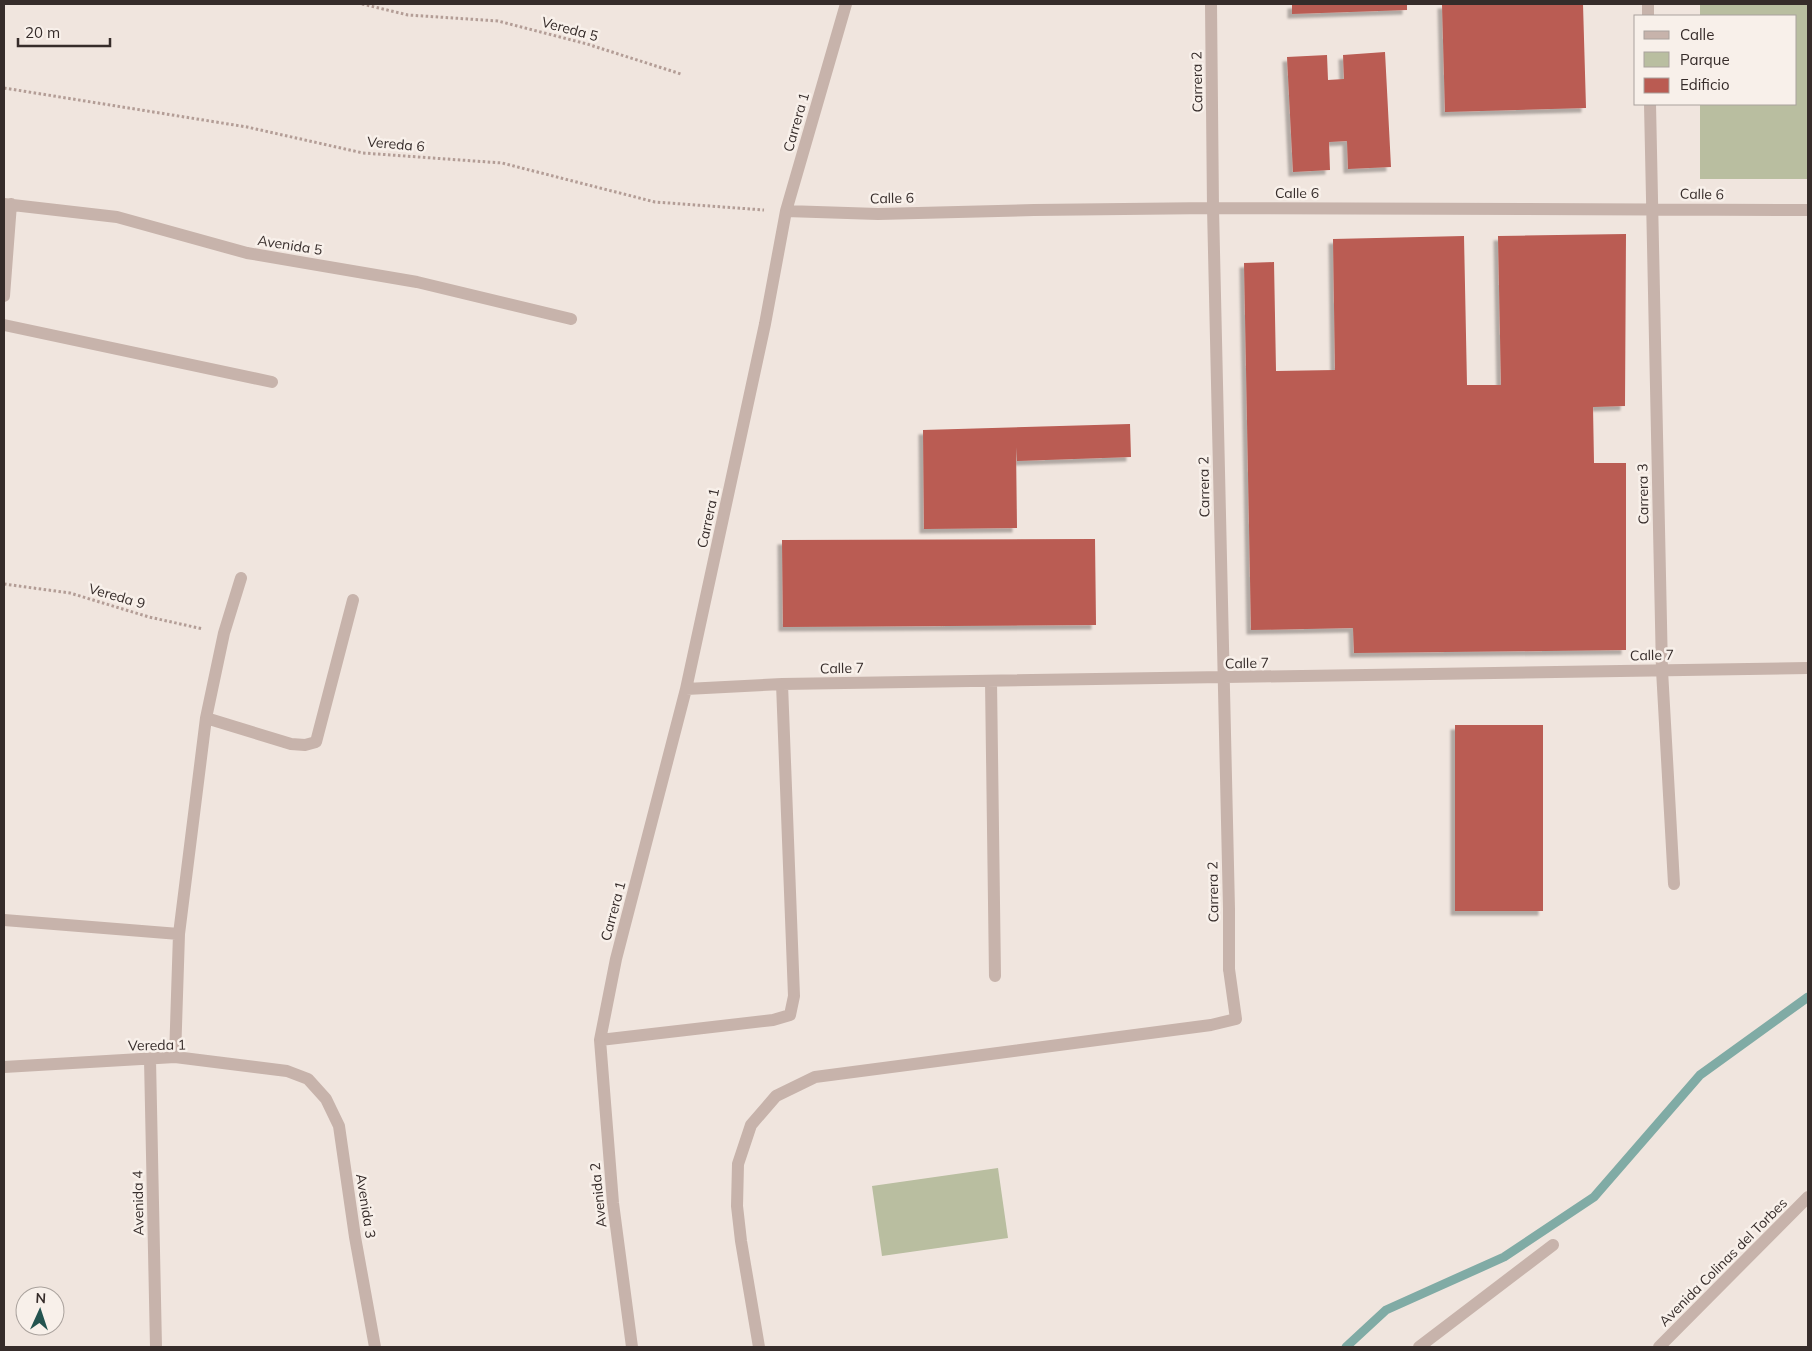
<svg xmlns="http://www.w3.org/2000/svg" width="1812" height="1351" font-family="Mulish,sans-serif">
<defs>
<filter id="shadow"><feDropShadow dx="-4.5" dy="4.5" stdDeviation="1" flood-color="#0004"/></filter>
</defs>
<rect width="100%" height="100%" fill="#f0e5de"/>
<path fill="#b9bea0" d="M1700,4h108v175h-108v-75h96v-88h-96z
M998,1168l10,70 -126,18 -10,-70z"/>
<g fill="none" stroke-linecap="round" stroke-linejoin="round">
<path stroke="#80aba5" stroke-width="9" d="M1346,1347l40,-37 118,-53 90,-60 106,-122 108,-78"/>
</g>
<path fill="#ba5b52" filter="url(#shadow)" d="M1292,4h115v6l-115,4z
M1442,4h141l3,104 -141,4z
M1385,52l6,115 -43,2 -1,-28 -18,1 1,28 -37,2 -6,-115 40,-2 1,25 16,-1 -1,-24z
M1626,234l-1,172 -32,1 1,56h32v187l-272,3 -1,-25 -102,2 -7,-367 30,-1 2,109 59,-1 -2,-131 131,-3 3,149h34l-3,-149z
M1130,424l1,33 -114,4 -1,-14 1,81 -93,1 -1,-99z
M1095,539l1,86 -313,2 -1,-87z
M1455,725h88v186h-88z"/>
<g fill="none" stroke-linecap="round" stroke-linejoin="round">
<path stroke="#b39d96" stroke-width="3" stroke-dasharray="2.5 2.5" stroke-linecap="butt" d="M362,4l46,11 90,6 89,23 94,30
M4,88l243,39 116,26 139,10 153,39 109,8
M4,584l66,9 79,24 54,12"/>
<path stroke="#c7b3ab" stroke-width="12" d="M759,1347l-18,-106 -4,-35 1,-42 13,-39 25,-29 39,-19 396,-52 25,-6 -7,-50
M1419,1347l134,-102"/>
<path stroke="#c7b3ab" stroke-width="12" d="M1211,4l2,204 16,701v60
M1648,4v12
M1650,104l12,566 12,214
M4,204l113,13 130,36 170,29 154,37
M786,211l92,3 156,-4 179,-2 595,2
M4,296l7,-92
M4,325l268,57
M991,681l4,295
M686,689l96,-5 1026,-16
M206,718l85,26 14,1 11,-3 37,-142
M4,920l175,14
M600,1040l173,-20 17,-5 4,-19 -12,-312
M175,1057l4,-123 27,-216 18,-85 17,-55
M150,1059l6,288
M4,1067l171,-10 112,14 21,8 18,20 13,27 16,111 20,110
M632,1347l-19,-144 -13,-163 16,-81 70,-270 79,-365 21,-113 60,-207
M1659,1347l149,-150"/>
</g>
<g text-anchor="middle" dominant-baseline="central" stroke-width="5" stroke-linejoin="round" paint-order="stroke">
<g font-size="14" fill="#362c2a" stroke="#f8f0ea">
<text transform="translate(570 29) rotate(15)">Vereda 5</text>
<text transform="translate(1197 82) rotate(-91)">Carrera 2</text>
<text transform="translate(796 122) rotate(-74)">Carrera 1</text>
<text transform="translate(396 144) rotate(5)">Vereda 6</text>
<text x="1297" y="193">Calle 6</text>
<text transform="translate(1702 194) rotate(1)">Calle 6</text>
<text transform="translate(892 198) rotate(-1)">Calle 6</text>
<text transform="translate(290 245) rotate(9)">Avenida 5</text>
<text transform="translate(1204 487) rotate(-91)">Carrera 2</text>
<text transform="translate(1643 494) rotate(-91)">Carrera 3</text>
<text transform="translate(708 518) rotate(-78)">Carrera 1</text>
<text transform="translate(117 596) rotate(16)">Vereda 9</text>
<text transform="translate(1652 655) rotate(-1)">Calle 7</text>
<text transform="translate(1247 663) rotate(-1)">Calle 7</text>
<text transform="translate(842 668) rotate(-1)">Calle 7</text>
<text transform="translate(1213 892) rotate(-91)">Carrera 2</text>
<text transform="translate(613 911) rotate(-75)">Carrera 1</text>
<text transform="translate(157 1045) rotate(-1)">Vereda 1</text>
<text transform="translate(598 1195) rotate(-96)">Avenida 2</text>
<text transform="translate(138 1203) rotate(-91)">Avenida 4</text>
<text transform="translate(366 1206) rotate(81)">Avenida 3</text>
<text transform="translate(1723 1262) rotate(-45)">Avenida Colinas del Torbes</text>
</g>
</g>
<rect width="1812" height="1351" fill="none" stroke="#362c2a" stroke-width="10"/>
<rect x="1634" y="15" width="162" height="90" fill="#f8f0ea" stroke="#aaa29d"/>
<rect x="1644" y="31" width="25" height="8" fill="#c7b3ab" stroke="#aaa29d"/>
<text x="1680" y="40" font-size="15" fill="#362c2a">Calle</text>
<rect x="1644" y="52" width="25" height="15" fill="#b9bea0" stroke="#aaa29d"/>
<text x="1680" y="65" font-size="15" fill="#362c2a">Parque</text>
<rect x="1644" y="78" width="25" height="15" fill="#ba5b52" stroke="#aaa29d"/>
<text x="1680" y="90" font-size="15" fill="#362c2a">Edificio</text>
<g transform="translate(40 1311) rotate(3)"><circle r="24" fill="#f8f0ea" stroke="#aaa29d"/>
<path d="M0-4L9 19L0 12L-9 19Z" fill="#23534f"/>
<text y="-8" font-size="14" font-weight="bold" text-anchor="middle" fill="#362c2a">N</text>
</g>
<path d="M18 38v8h92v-8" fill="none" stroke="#362c2a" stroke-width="2.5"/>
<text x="25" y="38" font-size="15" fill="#362c2a" stroke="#f8f0ea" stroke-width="4" paint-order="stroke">20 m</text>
</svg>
